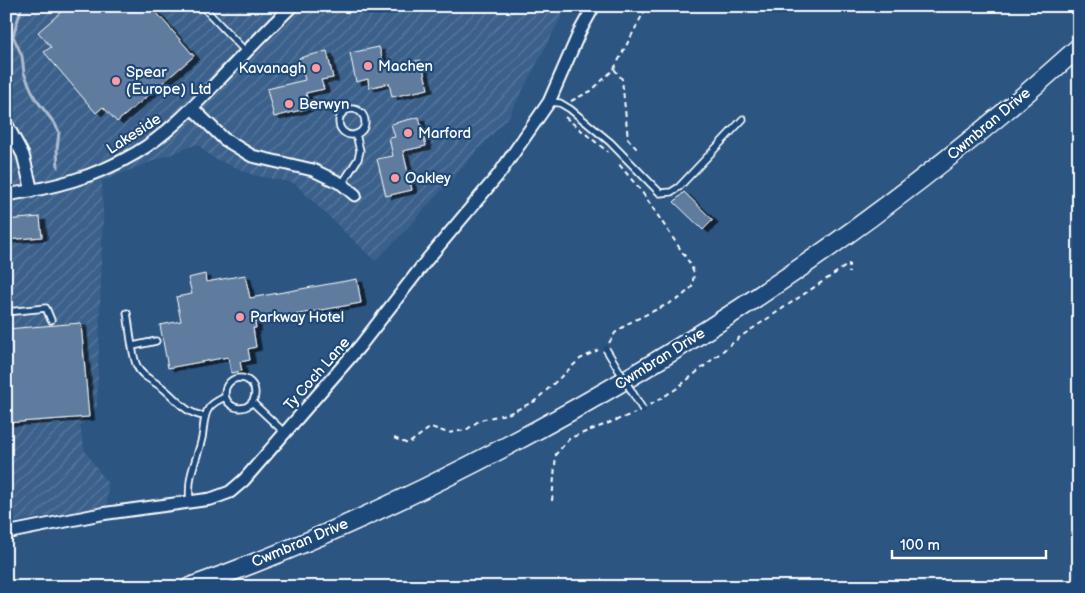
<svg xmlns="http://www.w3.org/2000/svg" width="1085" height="593" font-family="'Balsamiq Sans',sans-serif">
<defs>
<pattern id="industrial-furrows" width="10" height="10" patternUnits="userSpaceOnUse" patternTransform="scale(1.25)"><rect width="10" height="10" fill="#3b618b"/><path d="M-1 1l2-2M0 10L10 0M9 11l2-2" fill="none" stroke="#58799c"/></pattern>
<filter id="shadow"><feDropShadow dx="5.5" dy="3" stdDeviation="0" flood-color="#0009"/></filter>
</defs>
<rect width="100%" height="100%" fill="#2c5582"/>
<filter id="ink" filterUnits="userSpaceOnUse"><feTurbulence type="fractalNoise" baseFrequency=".02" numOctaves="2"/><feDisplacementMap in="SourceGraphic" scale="10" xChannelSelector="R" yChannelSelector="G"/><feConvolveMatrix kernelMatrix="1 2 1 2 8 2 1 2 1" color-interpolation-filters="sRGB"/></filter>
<g filter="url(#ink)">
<path fill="url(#industrial-furrows)" d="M6,6h561l-58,110 -105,116 -29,29 -81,-78 -41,-8 -40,-17 -16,-14 -95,37 1,32 -6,195 -17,18 5,25 23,33 -1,23 -101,16z"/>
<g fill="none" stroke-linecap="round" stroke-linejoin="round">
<path stroke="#acbcce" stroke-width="3" d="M22,6l-9,30 9,20 2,17 11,25 20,26 4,8 -2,17 1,18"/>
</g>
<path fill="#5e7c9f" stroke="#fff" filter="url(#shadow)" d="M68,6h83l43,50 -77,66 -14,-15 -7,6 -52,-61 7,-5 -13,-15z
M379,47l6,21 36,-8 7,29 -36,8 -3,-14 -20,5 -1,-9 -12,3 -6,-29z
M327,51l6,27 -12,2 3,9 -18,4 3,15 -35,9 -7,-28 38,-9 -6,-22z
M419,117l7,29 -23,5 9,39 -26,6 -9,-37 16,-3 -4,-18 6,-1 -4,-13z
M684,192l29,28 -10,10 -29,-28z
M40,217l2,20 -36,3v-20z
M205,274l1,8 39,-7 5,23 107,-19 4,24 -106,19 1,6h-3l3,19 -8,2 2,11 -10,2 2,9 -11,2 -3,-16 -60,11 -8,-43 21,-4 -5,-24 16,-3 -4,-16z
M81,323l8,94 -83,6v-94z"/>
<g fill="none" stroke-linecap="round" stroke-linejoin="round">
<defs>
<path id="lane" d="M202,6l44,46
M549,102l11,1 10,6 40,33 50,51 11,-1 8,-5 64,-68
M339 122a13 13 0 1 1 26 0a13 13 0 1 1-26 0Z
M342,184l16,-25 2,-8 -4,-17
M6,312l40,-4 5,12
M127,313c3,14 4,40 10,53 4,10 15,14 23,20 16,11 23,27 44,30
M133,346l23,-5
M225 393a15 15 0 1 1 30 0a15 15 0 1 1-30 0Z
M252,402l33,31
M190,503c-3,-30 6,-39 12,-65 2,-10 1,-22 7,-30 4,-6 10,-8 16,-11"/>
<path id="street" d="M192,108l32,31 28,17 61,14 29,14 13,11
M6,123l17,32 9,36
M6,195c46,-7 90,-18 130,-42 32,-19 58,-47 83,-73 24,-25 48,-50 73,-74
M6,533l95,-19 110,-15 19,-7 14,-12 116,-134 66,-85 73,-87 50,-72 31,-71 14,-25"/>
<path id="primary" d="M190,587c109,-38 215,-87 317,-141 206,-109 399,-243 572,-399"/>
</defs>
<use href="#lane" stroke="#fff" stroke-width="9"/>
<use href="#street" stroke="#fff" stroke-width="15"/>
<use href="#primary" stroke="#fff" stroke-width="21"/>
<path stroke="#fff" stroke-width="2" stroke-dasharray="5 4" stroke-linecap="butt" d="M1071,35l8,-7
M614,69l8,10 6,60 9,10
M571,101l20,-10 23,-22 33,-63
M565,117l43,35
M609,343l6,-10 12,-9 53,-26 12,-11 2,-13 -3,-9 -49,-73 -24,-29
M650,405l26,-16 64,-52 109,-73v9
M394,438l14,6 23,-17 17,6 18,-3 14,-10 30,-7 25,-12 45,-42 18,-9
M552,501l4,-47 14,-16 65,-25
M161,587l17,-6"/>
<use href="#lane" stroke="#1f4a7a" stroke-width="5.5"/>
<use href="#street" stroke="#1f4a7a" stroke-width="11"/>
<use href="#primary" stroke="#1f4a7a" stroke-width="18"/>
<defs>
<path id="lane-bridge" d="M606,349l37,61"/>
</defs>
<use href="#lane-bridge" stroke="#fff" stroke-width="9" stroke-linecap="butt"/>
<use href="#lane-bridge" stroke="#1f4a7a" stroke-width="5.5"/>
</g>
</g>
<g fill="#ff9aa2" stroke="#1f4a7a" stroke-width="2">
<circle cx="368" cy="66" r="5"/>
<circle cx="316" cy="68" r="5"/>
<circle cx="116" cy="81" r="5"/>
<circle cx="289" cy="104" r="5"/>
<circle cx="408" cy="133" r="5"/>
<circle cx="395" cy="178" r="5"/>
<circle cx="240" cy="317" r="5"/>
</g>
<g text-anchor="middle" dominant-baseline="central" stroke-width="4.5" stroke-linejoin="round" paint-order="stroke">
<g font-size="15" fill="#fff" stroke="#1f4a7a" text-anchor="start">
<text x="378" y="66">Machen</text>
<text x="306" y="68" text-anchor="end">Kavanagh</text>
<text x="126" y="72">Spear<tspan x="126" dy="17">(Europe) Ltd</tspan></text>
<text x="299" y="104">Berwyn</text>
<text x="418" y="133">Marford</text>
<text x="405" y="178">Oakley</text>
<text x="250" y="317">Parkway Hotel</text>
</g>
<g font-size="15" fill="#fff" stroke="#1f4a7a">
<text transform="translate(989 124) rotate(-40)">Cwmbran Drive</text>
<text transform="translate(134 134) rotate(-33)">Lakeside</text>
<text transform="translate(660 359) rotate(-32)">Cwmbran Drive</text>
<text transform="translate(317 374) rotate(-49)">Ty Coch Lane</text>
<text transform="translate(300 543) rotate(-23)">Cwmbran Drive</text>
</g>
</g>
<rect width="1085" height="593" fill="none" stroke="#1f4a7a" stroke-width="25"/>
<rect x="12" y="12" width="1060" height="568" fill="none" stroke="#fff" stroke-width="2" filter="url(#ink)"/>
<path d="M892 550v8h154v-8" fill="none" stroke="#ffffff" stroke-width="2.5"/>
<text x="900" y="550" font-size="15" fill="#ffffff" stroke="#1f4a7a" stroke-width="4" paint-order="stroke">100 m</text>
</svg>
